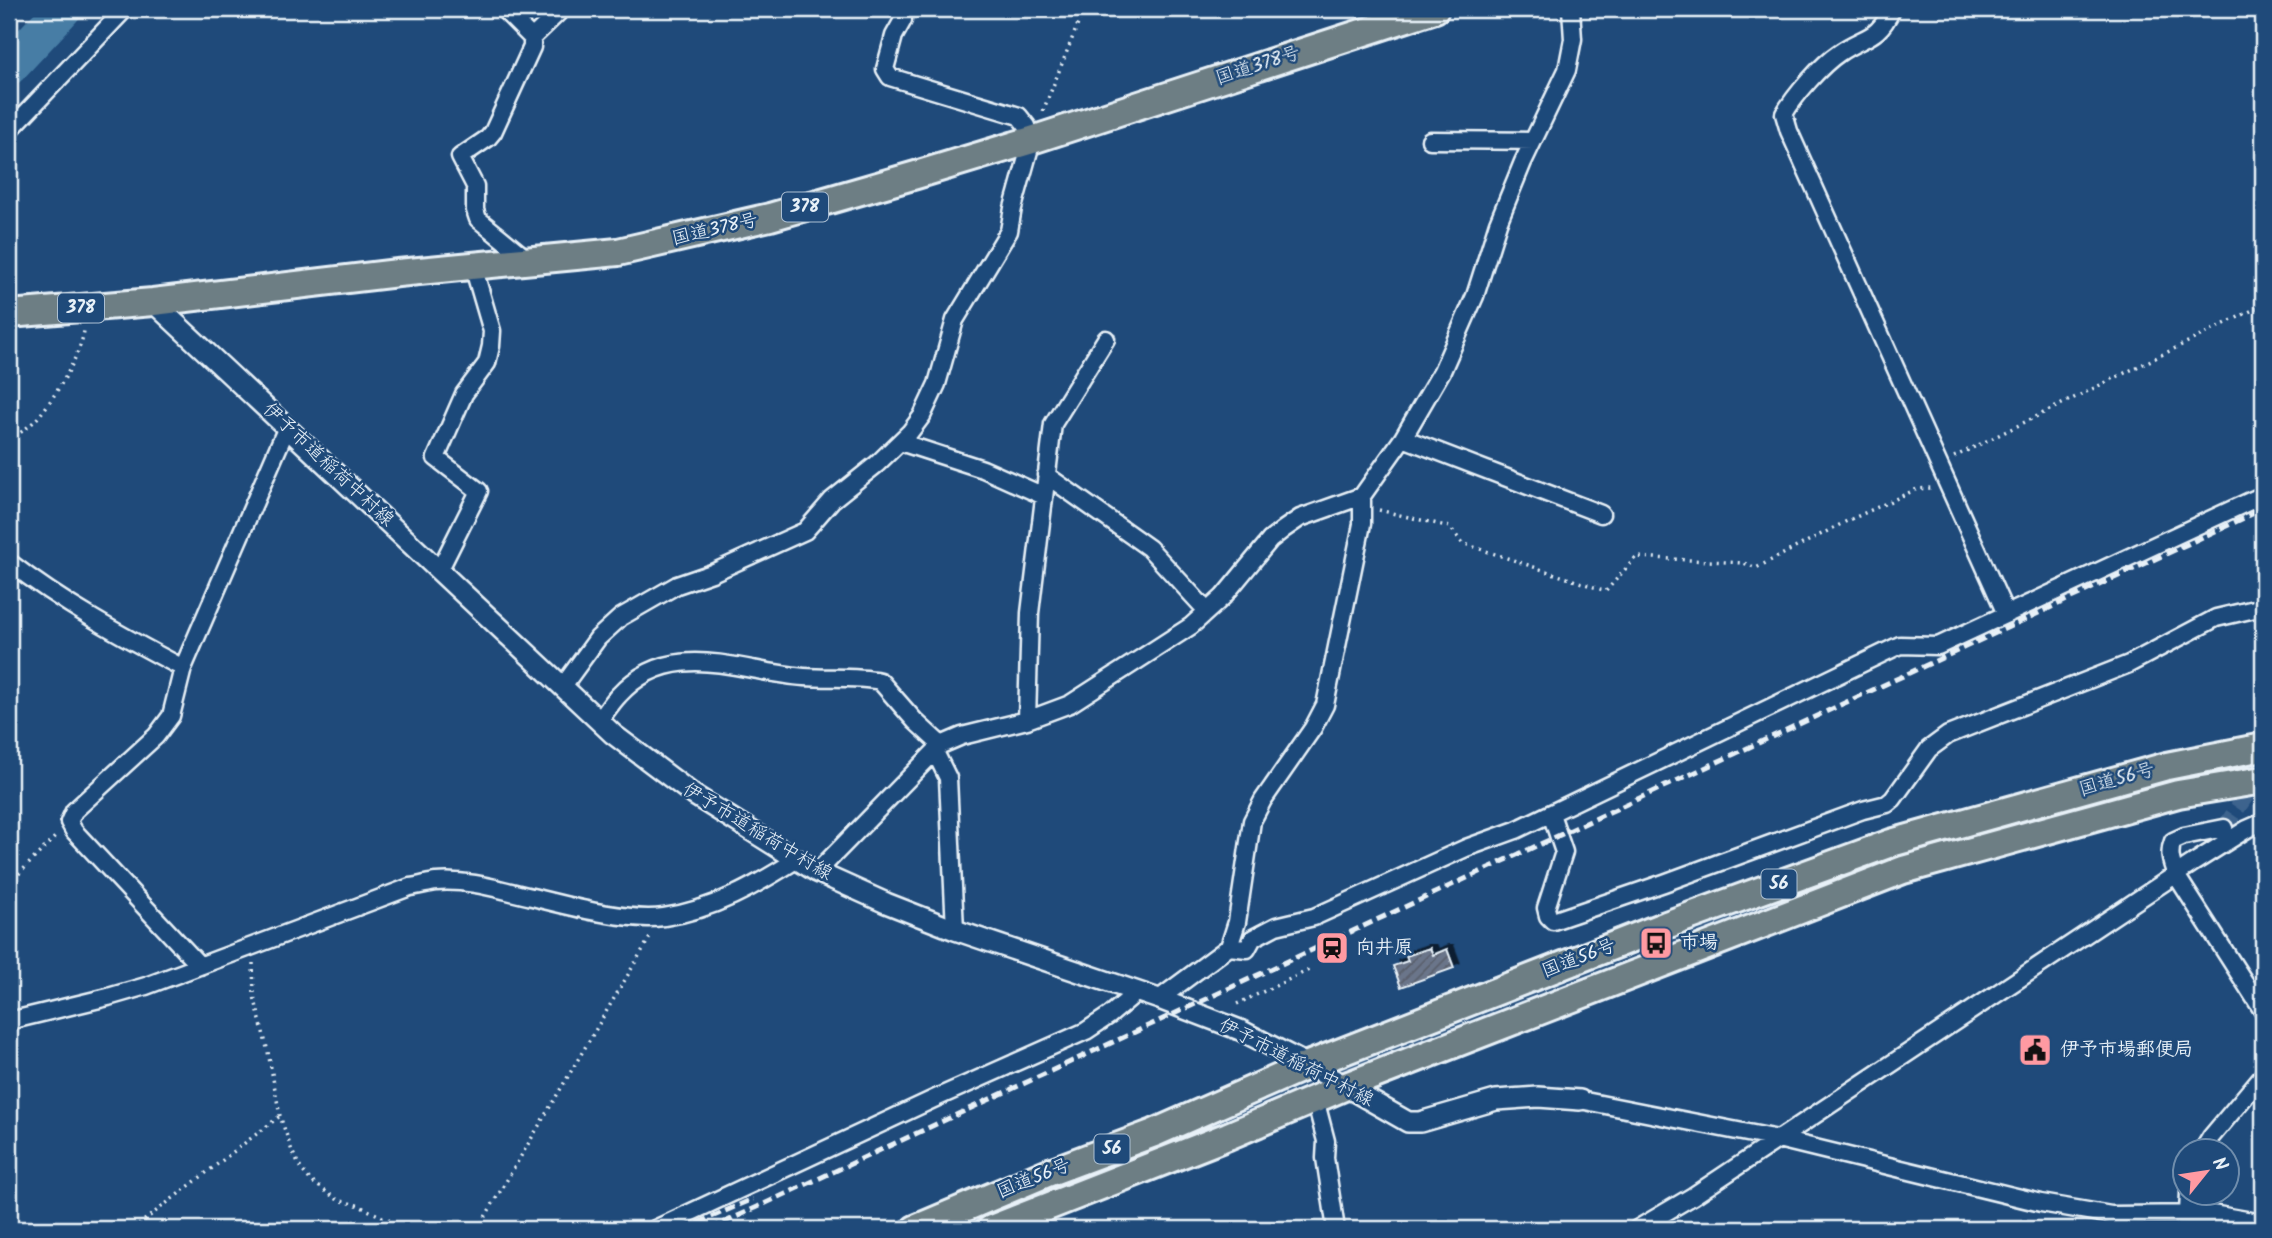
<svg xmlns="http://www.w3.org/2000/svg" width="2272" height="1238" font-family="Kalam,'Klee One',sans-serif">
<defs>
<pattern id="building-hatch" width="6" height="6" patternUnits="userSpaceOnUse" patternTransform="scale(1.75)"><rect width="6" height="6" fill="#6a758a"/><path d="M-1 1l2-2M0 6l6-6M5 7l2-2" fill="none" stroke="#585e6a"/></pattern>
<filter id="shadow"><feDropShadow dx="5.5" dy="-5.5" stdDeviation="0" flood-color="#0009"/></filter>
</defs>
<rect width="100%" height="100%" fill="#1f4a7a"/>
<filter id="ink" filterUnits="userSpaceOnUse"><feTurbulence type="fractalNoise" baseFrequency=".0143" numOctaves="2"/><feDisplacementMap in="SourceGraphic" scale="14" xChannelSelector="R" yChannelSelector="G"/><feConvolveMatrix kernelMatrix="1 2 1 2 8 2 1 2 1" color-interpolation-filters="sRGB"/></filter>
<g filter="url(#ink)">
<g fill="none" stroke-linecap="round" stroke-linejoin="round">
<path stroke="#477da5" stroke-width="37" d="M9,67l54,-58"/>
</g>
<path fill="url(#building-hatch)" stroke="#e8f1f8" stroke-width="2" filter="url(#shadow)" d="M1430,948l3,7 14,-6 7,19 -53,19 -8,-21 15,-5 -2,-5z"/>
<g fill="none" stroke-linecap="round" stroke-linejoin="round">
<path stroke="#3d638d" stroke-width="16" stroke-dasharray="16 8" stroke-linecap="butt" d="M2224,828l34,-50"/>
<defs>
<path id="minor" d="M503,9l29,29 30,-29
M1892,9c-15,32 -27,26 -53,44 -18,12 -44,42 -55,61l5,17 217,483
M9,131l116,-122
M1430,140l103,1
M528,260l-50,-41 -3,-9v-24l-15,-29 28,-19 5,-6 39,-85v-9
M1403,438l198,76
M900,442l83,27 61,27
M1046,475l103,73 58,63
M9,562c54,42 113,74 174,106
M440,569l39,-78 -43,-33 28,-64 23,-31 4,-17 1,-15 -19,-65
M563,686l35,-48 23,-21 56,-32 35,-12 93,-42 27,-31 45,-36 33,-32 12,-16 15,-32 18,-64 54,-89 4,-23 19,-68 -5,-14 -8,-10 -129,-39 -5,-8 9,-33 9,-16
M1027,720l3,-107 23,-189 53,-85
M599,721c7,-9 13,-19 20,-26 53,-58 120,-23 185,-18 25,2 51,-1 76,4l35,40 26,24
M935,752l13,26 7,152
M1551,814l13,38 -18,56 2,8 5,5 111,-38 199,-73 24,-6 6,-5 36,-50 19,-14 181,-71 87,-46 47,-11
M2224,828l-40,8 -11,5c-5,12 -2,21 3,34l87,136
M817,872l124,-127 21,-9 65,-16 43,-16 121,-78 32,-29 47,-57 14,-11 16,-11 62,-22 41,-58 39,-67 33,-75 23,-73 25,-61 44,-92 6,-31 -2,-30
M1229,947l18,2 6,-11 23,-12 38,-9 152,-69 50,-18 384,-185 38,1 325,-151
M200,966l-126,-135 -5,-9 5,-11 82,-75 15,-20 12,-48 104,-241
M1159,999l70,-52 8,-25 15,-101 11,-21 50,-72 12,-23 37,-181v-28
M9,1021l99,-24 38,-11 264,-99c9,-1 18,-4 26,-5 32,-3 65,8 96,15 37,9 94,25 132,20 49,-7 91,-31 132,-57
M1315,1099l11,42 -1,17 11,71
M1580,1100l198,39 263,64 70,12 101,-1 51,9
M2203,1150l8,-13 52,-62
M2188,1214l1,-22
M655,1229l283,-132 148,-66 24,-16 27,-23
M1637,1229l56,-33 500,-333 54,-34 16,-7"/>
<path id="tertiary" d="M153,302l460,432 81,61 123,77 69,31 69,27 204,69 81,31 68,35 100,57h12l76,-22 42,-3 42,3"/>
<path id="trunk" d="M9,314l144,-12 245,-29 220,-21 152,-35 146,-42 116,-35 403,-131
M915,1229l132,-56 107,-40 154,-68 358,-140 225,-82 276,-77 96,-19
M991,1229l237,-93 118,-50 557,-216 275,-76 85,-14"/>
</defs>
<use href="#minor" stroke="#e8f1f8" stroke-width="21"/>
<use href="#tertiary" stroke="#e8f1f8" stroke-width="24"/>
<use href="#trunk" stroke="#e8f1f8" stroke-width="32"/>
<path stroke="#e8f1f8" stroke-width="3.5" stroke-dasharray="2 5" stroke-linecap="butt" d="M1043,111l41,-102
M9,440c11,-7 22,-14 31,-25 16,-20 40,-59 44,-84
M1954,457l309,-152
M1379,510l71,17 12,16 144,48 30,-34 108,6 12,5 89,-46 72,-33 15,-1
M9,884l47,-48
M253,963l1,33 14,56 12,64 12,35 9,18 10,12 27,19 19,5 51,24
M1237,1004l72,-34 -1,-4
M133,1229l147,-113
M478,1229l174,-295"/>
<use href="#minor" stroke="#1f4a7a" stroke-width="16"/>
<use href="#tertiary" stroke="#1f4a7a" stroke-width="19"/>
<use href="#trunk" stroke="#6d7e84" stroke-width="26"/>
<path stroke="#e8f1f8" stroke-width="5" stroke-dasharray="10 5" stroke-linecap="butt" d="M684,1229l69,-30
M710,1229l1553,-720"/>
</g>
</g>
<defs>
<symbol id="bus-square" viewBox="-11 -11 22 22"><rect x="-9" y="-9" width="18" height="18" rx="4" fill="#ff9aa2" stroke="#1f4a7a"/><path d="M-5-6H5V4H4V6H2V4H-2V6H-4V4H-5ZM-3.5-4V0h7V-4ZM-3.5 1.2v1.5H-2V1.2ZM2 1.2v1.5H3.5V1.2Z" fill="#111"/></symbol>
<symbol id="station-square" viewBox="-11 -11 22 22"><rect x="-9" y="-9" width="18" height="18" rx="4" fill="#ff9aa2" stroke="#1f4a7a"/><path d="M-3-6H3Q5-6 5-4V2Q5 4 3 4L4.5 6H3L1.5 4h-3L-3 6H-4.5L-3 4Q-5 4-5 2V-4Q-5-6-3-6ZM-3.5-4v3h7v-3ZM-3.5 1v1.5H-2V1ZM2 1v1.5H3.5V1Z" fill="#111"/></symbol>
<symbol id="civic-square" viewBox="-11 -11 22 22"><rect x="-9" y="-9" width="18" height="18" rx="4" fill="#ff9aa2" stroke="#1f4a7a"/><path d="M-.6-6.5H3V-4.5H.6V-3L4-1V1h2V6H-6V1h2V-1L-.6-3ZM-1.2 2.5V6h2.4V2.5Z" fill="#111"/></symbol>
</defs>
<g fill-rule="evenodd">
<use href="#bus-square" x="1637" y="924" width="38" height="38"/>
<use href="#station-square" x="1313" y="929" width="38" height="38"/>
<use href="#civic-square" x="2016" y="1031" width="38" height="38"/>
</g>
<g text-anchor="middle" dominant-baseline="central" stroke-width="5" stroke-linejoin="round" paint-order="stroke">
<g fill="#1f4a7a" stroke="#acbfd2" stroke-width="2">
<rect x="782" y="192.5" width="46" height="29" rx="5"/>
<rect x="58" y="293.5" width="46" height="29" rx="5"/>
<rect x="1761.5" y="869.5" width="35" height="29" rx="5"/>
<rect x="1094.5" y="1134.5" width="35" height="29" rx="5"/>
</g>
<g font-size="18" font-weight="bold" fill="#e8f1f8">
<text x="805" y="207">378</text>
<text x="81" y="308">378</text>
<text x="1779" y="884">56</text>
<text x="1112" y="1149">56</text>
</g>
<g font-size="19" fill="#e8f1f8" stroke="#1f4a7a">
<text transform="translate(1258 66) rotate(-18)">国道378号</text>
<text transform="translate(715 230) rotate(-13)">国道378号</text>
<text transform="translate(328 465) rotate(43)">伊予市道稲荷中村線</text>
<text transform="translate(2117 780) rotate(-16)">国道56号</text>
<text transform="translate(757 832) rotate(31)">伊予市道稲荷中村線</text>
<text transform="translate(1579 959) rotate(-21)">国道56号</text>
<text transform="translate(1296 1063) rotate(27)">伊予市道稲荷中村線</text>
<text transform="translate(1034 1179) rotate(-22)">国道56号</text>
</g>
<g font-size="19" font-weight="bold" fill="#e8f1f8" stroke="#1f4a7a" text-anchor="start">
<text x="1680" y="943">市場</text>
<text x="1356" y="948">向井原</text>
<text x="2060" y="1050">伊予市場郵便局</text>
</g>
</g>
<rect width="2272" height="1238" fill="none" stroke="#1f4a7a" stroke-width="35"/>
<rect x="18" y="18" width="2237" height="1203" fill="none" stroke="#e8f1f8" stroke-width="2.5" filter="url(#ink)"/>
<g transform="translate(2206 1172) rotate(60)"><circle r="33" fill="#1f4a7a" stroke="#6f8dac" stroke-width="2"/>
<path d="M0-5L12 26L0 18L-12 26Z" fill="#ff9aa2"/>
<text y="-10" font-size="19" font-weight="bold" text-anchor="middle" fill="#e8f1f8">N</text>
</g>
</svg>
